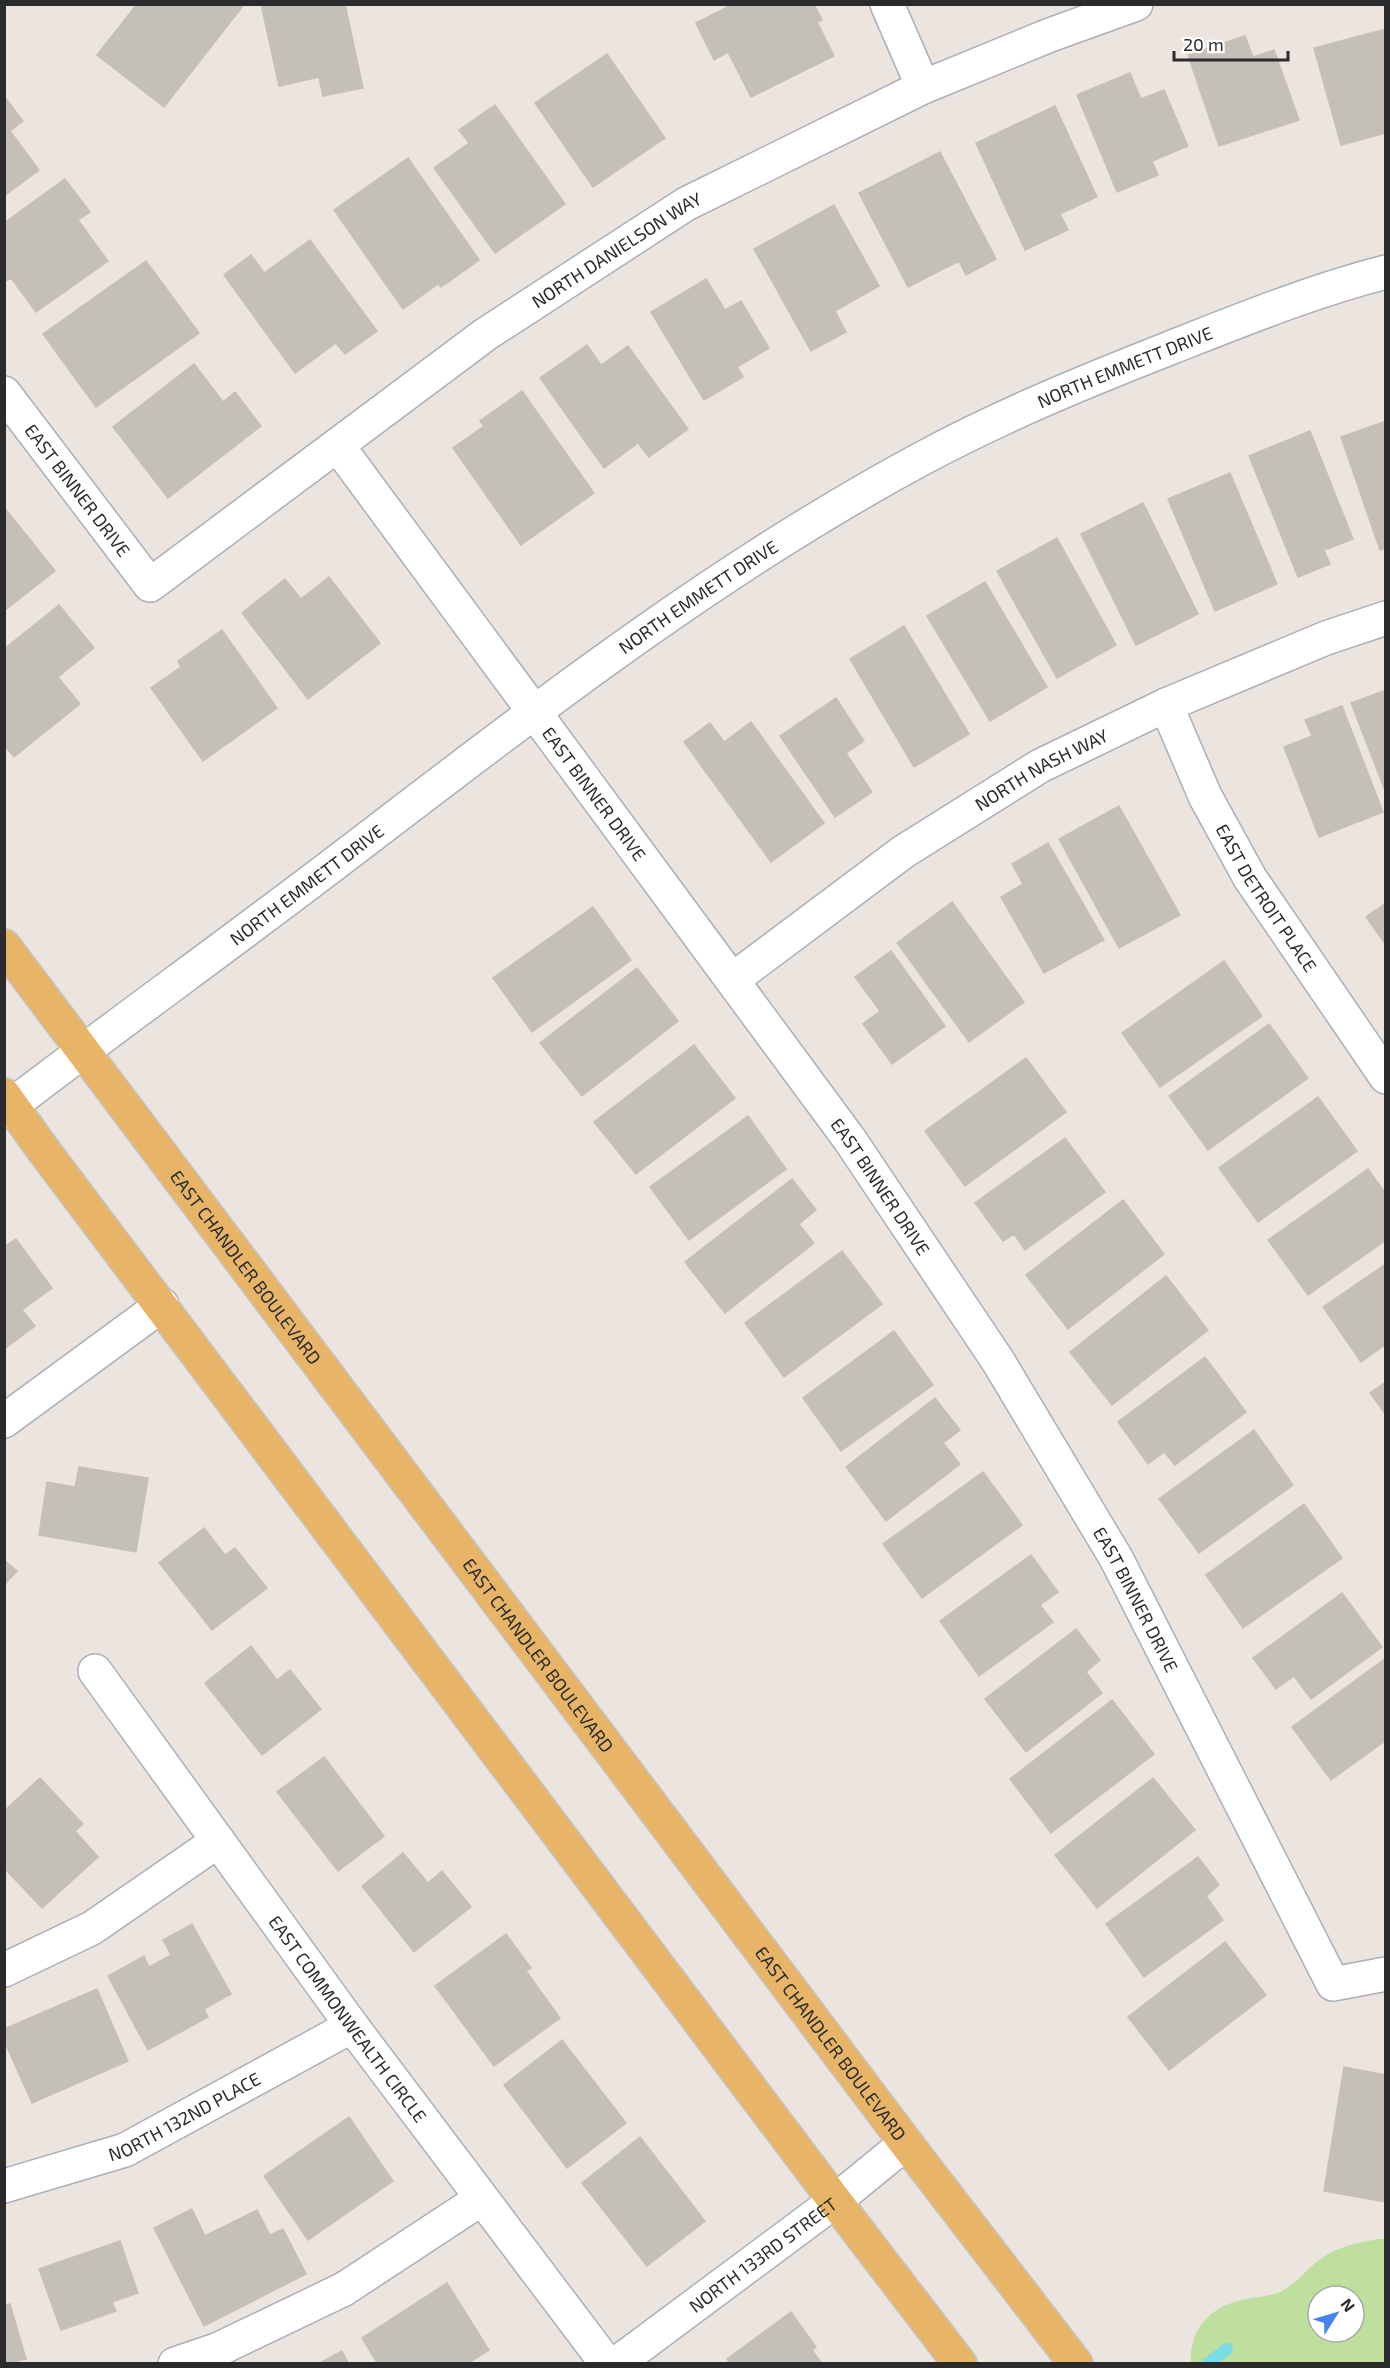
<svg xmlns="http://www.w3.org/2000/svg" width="1390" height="2368" font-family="'Exo 2',sans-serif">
<rect width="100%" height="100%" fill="#ece4de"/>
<path fill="#bfdf9f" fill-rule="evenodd" d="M1379,2239h6v124h-194c-2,-29 15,-53 44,-61 15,-5 30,-4 45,-10 15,-7 26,-22 39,-32 20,-14 37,-17 60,-21zM1318,2296h36v36h-36z"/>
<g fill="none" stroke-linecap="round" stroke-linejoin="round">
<path stroke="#79dce7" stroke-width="12" d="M1207,2364l20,-15"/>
</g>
<path fill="#c5bfba" stroke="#c7bfb8" stroke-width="1.5" d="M137,4h105l1,2 -79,101 -67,-52z
M261,4h84l18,84 -40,8 -4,-19 -40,9z
M733,4h81l8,16 -5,2 17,34 -83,41 -23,-45 -14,8 -18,-37z
M1386,29v104l-45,12 -27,-97z
M1245,36l8,21 21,-7 25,70 -80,26 -31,-91z
M607,54l58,84 -72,49 -58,-84z
M1130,73l11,26 23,-9 24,56 -36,15 6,14 -41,17 -40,-97z
M4,96l19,25 -13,10 29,39 -35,26z
M495,105l70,99 -70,49 -61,-85 35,-25 -10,-13z
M1055,106l42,91 -37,17 8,16 -43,20 -49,-107z
M940,152l56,107 -30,16 -7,-14 -51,26 -49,-94z
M408,158l71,102 -38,27 -3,-3 -35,25 -69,-99z
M65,179l25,33 -12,8 30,41 -72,51 -25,-34 -7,4v-59z
M834,205l45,81 -44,25 11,21 -35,19 -57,-102z
M310,240l67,91 -32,23 -9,-11 -41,30 -71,-98 27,-20 13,18z
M146,261l53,72 -103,74 -53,-73z
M706,279l19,31 16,-9 28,47 -32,19 6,10 -39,23 -53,-88z
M587,345l14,20 27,-19 60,83 -39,28 -11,-14 -34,25 -64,-90z
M194,364l29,38 12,-10 26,34 -93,72 -55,-71z
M522,391l72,102 -73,52 -68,-97 31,-22 -4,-5z
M1386,421v127l-6,2 -39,-113z
M1310,431l43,108 -29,11 6,14 -32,13 -49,-121z
M1230,473l47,111 -62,27 -47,-112z
M1143,503l55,111 -62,31 -55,-111z
M4,507l51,64 -51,40z
M1057,538l59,107 -59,33 -60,-107z
M329,577l51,66 -72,56 -66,-86 43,-34 16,20z
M985,582l62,105 -57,34 -63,-105z
M59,605l35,43 -36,29 22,27 -66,53 -10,-12v-96z
M904,626l65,108 -55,33 -64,-108z
M222,630l55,78 -74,53 -52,-73 30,-21 -3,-6z
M1386,690v103l-35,-90z
M836,698l28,43 -18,12 26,39 -37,25 -55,-81z
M1342,706l41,106 -64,25 -35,-90 28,-11 -7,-16z
M751,722l73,101 -53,39 -87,-120 26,-19 14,19z
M1119,806l61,109 -61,33 -60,-109z
M1048,843l56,97 -60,33 -43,-76 22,-13 -11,-20z
M952,902l72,100 -55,40 -72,-99z
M1386,903v42l-20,-28z
M593,907l38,53 -99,72 -39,-54z
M891,951l54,75 -53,38 -29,-40 17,-13 -25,-34z
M1224,961l38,55 -102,71 -38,-54z
M637,968l41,53 -96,75 -42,-53z
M1269,1024l39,54 -100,72 -39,-54z
M694,1045l41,53 -99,76 -42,-52z
M1026,1058l40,54 -101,74 -40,-55z
M1318,1097l39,54 -99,71 -39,-54z
M748,1116l38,53 -97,71 -39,-53z
M1065,1138l40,54 -80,58 -11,-16 -11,7 -28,-38z
M1368,1169l18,25v46l-78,55 -40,-55z
M792,1179l24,31 -17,14 15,19 -89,70 -40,-51z
M1123,1200l41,54 -96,75 -42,-54z
M16,1239l36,49 -30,22 13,16 -31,23v-102z
M842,1251l40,53 -98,73 -39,-54z
M1386,1264v80l-25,18 -38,-55z
M1166,1276l42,54 -96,75 -42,-53z
M894,1331l39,54 -92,66 -38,-53z
M1205,1357l41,55 -71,53 -11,-13 -16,12 -30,-42z
M1386,1382v33l-16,-22z
M935,1398l25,32 -17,13 17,21 -74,57 -40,-54z
M1254,1430l39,55 -94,68 -40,-54z
M79,1467l69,11 -12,74 -97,-17 8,-53 28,5z
M983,1472l39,53 -100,73 -39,-54z
M1304,1504l38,54 -99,70 -37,-53z
M204,1528l21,27 10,-7 32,40 -55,42 -53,-67z
M1031,1555l27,37 -18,13 13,17 -74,54 -39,-55z
M4,1560l13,11 -13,14z
M1342,1593l40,54 -71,52 -17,-23 -18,13 -23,-31z
M1076,1629l24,31 -14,12 16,21 -76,59 -41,-53z
M251,1646l26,34 13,-10 31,39 -59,46 -57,-72z
M1386,1658v82l-55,40 -39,-53z
M1112,1700l42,54 -103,79 -41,-54z
M324,1757l60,79 -46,35 -61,-79z
M40,1778l43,46 -8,7 23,26 -56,51 -38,-40v-57z
M1153,1778l42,52 -98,78 -42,-53z
M403,1853l25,30 14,-12 29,36 -57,45 -52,-66z
M1198,1857l21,28 -13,11 17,24 -79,57 -38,-53z
M192,1924l39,70 -27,15 4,8 -60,33 -40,-74 36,-20 5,11 22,-12 -8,-15z
M506,1934l25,34 -5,3 34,47 -66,48 -59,-80z
M1225,1942l41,53 -97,75 -41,-53z
M97,1989l31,72 -96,42 -28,-63v-11z
M562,2040l64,83 -59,45 -63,-83z
M1344,2067l42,8v127l-62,-11z
M349,2117l44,64 -85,59 -44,-64z
M640,2137l65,84 -58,45 -65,-83z
M192,2209l13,27 52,-26 13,25 13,-6 23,45 -102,52 -50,-98z
M120,2241l18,52 -26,9 4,9 -55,19 -22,-61z
M447,2283l42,67 -22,14h-89l-16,-26z
M10,2304l16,55 -22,5v-59z
M791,2312l25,35 -4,3 10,14h-92l-3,-5z
M342,2351l7,13h-31z"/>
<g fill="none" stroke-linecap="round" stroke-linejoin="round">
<defs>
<g id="minor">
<path d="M887,4l36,83"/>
<path id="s1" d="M4,393l146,192 336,-251 200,-130 237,-117 127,-52 86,-31"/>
<path id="s2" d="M338,446l512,694 148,221 118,197 217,426 53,-10"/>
<path id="s3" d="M1166,705l39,91 45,82 136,199"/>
<path id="s4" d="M732,980l171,-128 137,-86 126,-61 160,-67 60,-20"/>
<path id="s5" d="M4,1111c111,-85 224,-166 334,-250 189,-144 376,-291 585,-403 80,-43 163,-77 247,-110 71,-28 142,-57 216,-76"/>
<path d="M4,1421l158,-116"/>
<path id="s6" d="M95,1671l257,355 255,338"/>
<path d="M4,1970l88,-42 126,-87"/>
<path id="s7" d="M4,2186l121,-36 227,-124"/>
<path d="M175,2364l44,-15 125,-60 137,-90"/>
<path id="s8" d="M616,2364l219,-163 71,-58"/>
</g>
<g id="major">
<path id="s9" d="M4,946l902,1197 170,221"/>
<path d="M4,1095l40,56 791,1050 125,163"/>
</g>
</defs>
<use href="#minor" stroke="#abafb7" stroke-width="36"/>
<use href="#major" stroke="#c4c4c4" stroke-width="36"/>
<use href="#minor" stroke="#fff" stroke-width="33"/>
<use href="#major" stroke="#e8b468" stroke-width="33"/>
</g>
<g text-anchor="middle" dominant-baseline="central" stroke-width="6" stroke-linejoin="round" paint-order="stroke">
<g font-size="18" fill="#2b2b2b" stroke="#fff">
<text stroke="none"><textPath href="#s1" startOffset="816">NORTH DANIELSON WAY</textPath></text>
<text stroke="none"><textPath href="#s5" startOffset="1350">NORTH EMMETT DRIVE</textPath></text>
<text stroke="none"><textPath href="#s1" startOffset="122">EAST BINNER DRIVE</textPath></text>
<text stroke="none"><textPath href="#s5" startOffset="864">NORTH EMMETT DRIVE</textPath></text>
<text stroke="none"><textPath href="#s4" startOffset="375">NORTH NASH WAY</textPath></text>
<text stroke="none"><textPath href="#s2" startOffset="432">EAST BINNER DRIVE</textPath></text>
<text stroke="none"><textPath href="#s5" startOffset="378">NORTH EMMETT DRIVE</textPath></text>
<text stroke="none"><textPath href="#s3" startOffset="218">EAST DETROIT PLACE</textPath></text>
<text stroke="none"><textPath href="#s2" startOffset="918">EAST BINNER DRIVE</textPath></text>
<text stroke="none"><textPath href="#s9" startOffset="402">EAST CHANDLER BOULEVARD</textPath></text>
<text stroke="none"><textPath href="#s2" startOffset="1404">EAST BINNER DRIVE</textPath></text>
<text stroke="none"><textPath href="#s9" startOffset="888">EAST CHANDLER BOULEVARD</textPath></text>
<text stroke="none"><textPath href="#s6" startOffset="430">EAST COMMONWEALTH CIRCLE</textPath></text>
<text stroke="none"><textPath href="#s9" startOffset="1374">EAST CHANDLER BOULEVARD</textPath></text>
<text stroke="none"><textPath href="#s7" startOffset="194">NORTH 132ND PLACE</textPath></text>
<text stroke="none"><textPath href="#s8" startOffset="183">NORTH 133RD STREET</textPath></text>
</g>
</g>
<rect width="1390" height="2368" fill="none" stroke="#2b2b2b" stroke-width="12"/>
<g transform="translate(1336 2314) rotate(53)"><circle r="28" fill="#ffffff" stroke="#aaaaaa" stroke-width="1.5"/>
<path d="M0-4.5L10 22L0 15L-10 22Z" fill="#4984ee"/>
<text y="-9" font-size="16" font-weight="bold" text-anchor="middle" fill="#2b2b2b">N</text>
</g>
<path d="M1174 51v9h114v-9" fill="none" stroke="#2b2b2b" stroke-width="3"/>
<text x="1183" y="51" font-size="18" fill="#2b2b2b" stroke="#ffffff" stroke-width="4.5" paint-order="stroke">20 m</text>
</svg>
